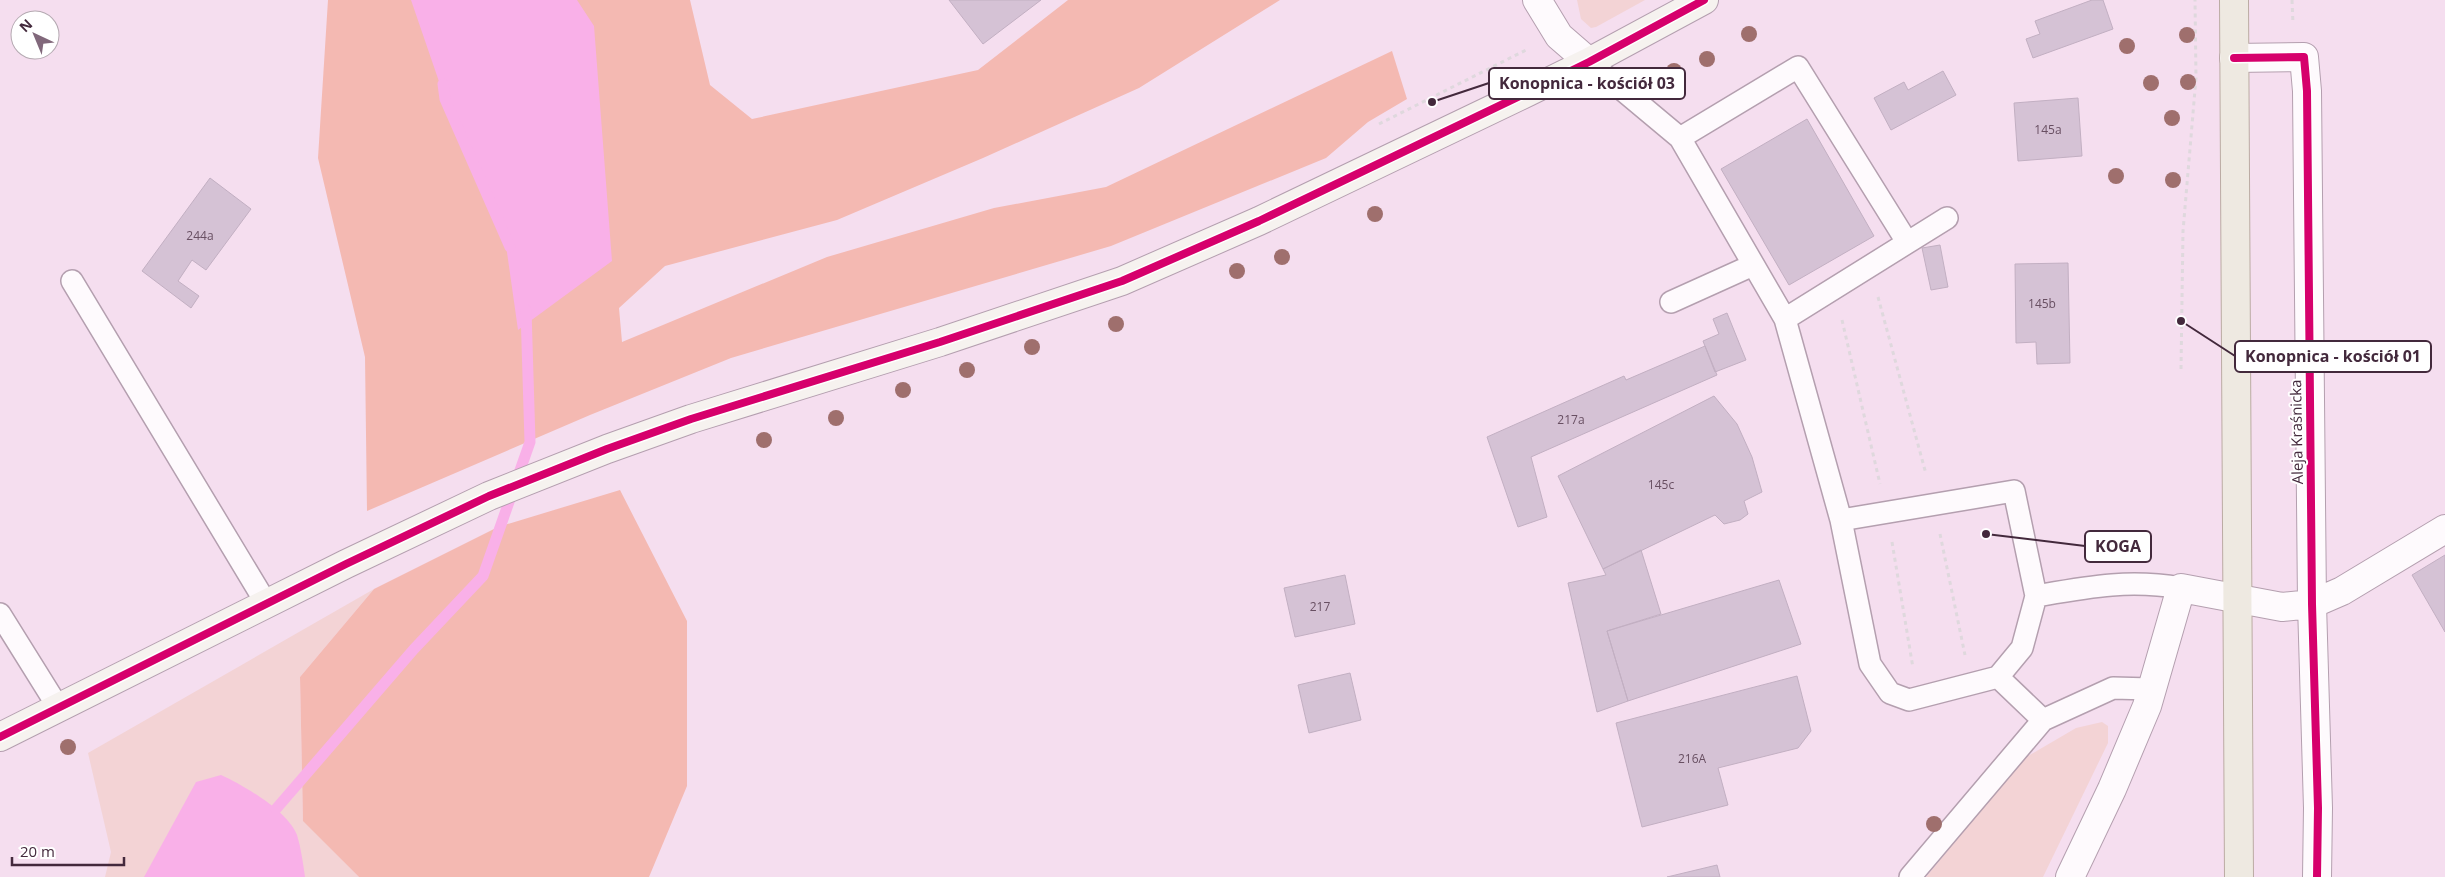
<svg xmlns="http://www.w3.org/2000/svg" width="2445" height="877" font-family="'Open Sans',sans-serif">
<rect width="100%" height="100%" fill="#f5deef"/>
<path fill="#f3d3d5" d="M1577,0h68l-49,27 -5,1 -10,-9z
M374,589l-74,88 3,143 56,57h-254l6,-25 -23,-99z
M2102,722l6,4v17l-65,134h-117l97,-118 53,-31z"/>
<path fill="#f4b9b2" d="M328,0h362l20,85 42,34 226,-49 90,-70h212l-141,88 -156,70 -146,62 -172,46 -46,42 3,34 205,-85 167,-49 112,-21 286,-136 15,48 -39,23 -42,36 -215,88 -380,112 -141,57 -223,96 -2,-154 -47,-199z
M620,490l67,131v165l-38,91h-290l-56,-56 -3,-144 74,-88 124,-62z"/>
<path fill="#f9b0e8" d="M411,0h166l17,26 18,235 -94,69 -15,-106 -58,-125z
M221,775c22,10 67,36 76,60 4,13 6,28 8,42h-161l52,-95z"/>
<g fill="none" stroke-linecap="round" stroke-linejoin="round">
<path stroke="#f9b0e8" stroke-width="11" d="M443,84l2,15 65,148
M276,809l138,-160 69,-73 47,-134 -4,-132"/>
</g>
<path fill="#d5c2d5" stroke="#c2afc2" d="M949,0h92l-58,44z
M2092,0h11l10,29 -80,29 -7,-19 14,-5 -5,-13z
M1943,71l13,24 -65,35 -17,-32 30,-16 4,8z
M2078,98l4,58 -64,5 -4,-58z
M1807,119l67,117 -85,49 -68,-116z
M210,178l41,31 -45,61 -14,-10 -14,21 21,15 -8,12 -49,-37z
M1940,245l8,42 -17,3 -9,-42z
M2068,263l2,100 -33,1 -1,-22 -20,1 -1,-79z
M1727,313l19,47 -31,12 -12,-31 16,-7 -6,-15z
M1705,346l12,29 -186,82 16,60 -29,10 -31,-90 137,-61 2,4z
M1714,396l23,28 15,33 10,35 -18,9 4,13 -8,6 -16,4 -9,-9 -112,54 -45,-93z
M1641,550l20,64 -54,17 21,70 -31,11 -29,-129 38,-8 -3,-6z
M2445,555v77l-33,-57z
M1345,575l10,49 -60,13 -11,-49z
M1779,580l22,64 -173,57 -21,-70z
M1350,673l11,47 -52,13 -11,-48z
M1797,676l14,55 -13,17 -80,20 10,37 -86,22 -26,-104z
M1717,865l3,12h-53z"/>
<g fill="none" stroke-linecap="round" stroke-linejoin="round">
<defs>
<path id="lane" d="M1589,62l91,76 105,181 56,201 29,144 20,29 19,7 89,-23 24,-29 14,-52 -22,-105 -173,29
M1680,138l118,-71 109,175
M72,281l194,322
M1671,302l82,-37
M1785,319l162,-101
M2036,596c52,-9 92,-17 145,-8
M0,614l58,93
M1998,677l45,43
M1910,877l133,-157 70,-32 38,1"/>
<path id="street" d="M1537,0l22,36 30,26
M2234,58l70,-1 3,34 5,513 6,204 -1,69
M2070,877l42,-88 35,-83 34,-118 101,19 30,-3 30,-13 103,-62"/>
<path id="secondary" d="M0,737l346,-173 143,-68 118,-47 84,-30 249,-77 182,-61 137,-60 269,-129 61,-30 115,-62"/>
<path id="primary" d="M2234,0l5,877"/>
</defs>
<use href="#lane" stroke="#b49faf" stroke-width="24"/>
<use href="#street" stroke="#b49faf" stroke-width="30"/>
<use href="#secondary" stroke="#b49faf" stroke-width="30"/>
<use href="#primary" stroke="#bbaba3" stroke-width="30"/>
<path stroke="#dfd8dd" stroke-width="3" stroke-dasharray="4 4" stroke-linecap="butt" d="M2292,0l1,24
M1379,124l149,-75
M1878,297l48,177
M1842,320l38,164
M2181,369l2,-138 13,-153 -1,-78
M1940,534l25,121
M1892,542l21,126"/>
<use href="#lane" stroke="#fefafd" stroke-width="21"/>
<use href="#street" stroke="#fefafd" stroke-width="28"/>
<use href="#secondary" stroke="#f6f2ef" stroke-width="28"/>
<use href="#primary" stroke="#eee9e1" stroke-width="28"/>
<defs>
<path id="cycleway" d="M2234,58l70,-1 3,34 5,513 6,204 -1,69
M0,737l346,-173 143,-68 118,-47 84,-30 249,-77 182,-61 137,-60 269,-129 61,-30 115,-62"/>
</defs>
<use href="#cycleway" stroke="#fff" stroke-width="11"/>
<use href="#cycleway" stroke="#d6006c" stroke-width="8"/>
</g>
<g fill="#9f6f6d">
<circle cx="1749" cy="34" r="8"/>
<circle cx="2187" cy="35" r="8"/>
<circle cx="2127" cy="46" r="8"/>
<circle cx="1707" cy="59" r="8"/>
<circle cx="1674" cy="71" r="8"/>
<circle cx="2188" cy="82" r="8"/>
<circle cx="2151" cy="83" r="8"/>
<circle cx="2172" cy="118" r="8"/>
<circle cx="2116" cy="176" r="8"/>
<circle cx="2173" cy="180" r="8"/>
<circle cx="1375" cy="214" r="8"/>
<circle cx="1282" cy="257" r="8"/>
<circle cx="1237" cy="271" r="8"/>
<circle cx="1116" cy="324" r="8"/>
<circle cx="1032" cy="347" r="8"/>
<circle cx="967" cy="370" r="8"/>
<circle cx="903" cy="390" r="8"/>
<circle cx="836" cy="418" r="8"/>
<circle cx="764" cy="440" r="8"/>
<circle cx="68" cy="747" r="8"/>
<circle cx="1934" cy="824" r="8"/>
</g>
<g text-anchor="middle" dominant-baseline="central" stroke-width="4" stroke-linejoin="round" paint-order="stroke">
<g font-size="12" fill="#684f62">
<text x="2048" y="129">145a</text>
<text x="200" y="235">244a</text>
<text x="2042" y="303">145b</text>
<text x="1571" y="419">217a</text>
<text x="1661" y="484">145c</text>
<text x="1320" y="606">217</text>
<text x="1692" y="758">216A</text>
</g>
<g font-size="15" fill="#43293c" stroke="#fff">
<text transform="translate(2296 432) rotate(-91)">Aleja Kraśnicka</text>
</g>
</g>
<path fill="none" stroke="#43293c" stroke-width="2" d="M1432 102L1489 83M2181 321L2235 356M1986 534L2085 546"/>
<g fill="#43293c" stroke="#fff" stroke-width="2">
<circle cx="1432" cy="102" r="5"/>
<circle cx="2181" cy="321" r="5"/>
<circle cx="1986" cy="534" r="5"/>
</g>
<g fill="#fff" stroke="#43293c" stroke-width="2">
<rect x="1489" y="68" width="196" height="31" rx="5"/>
<rect x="2235" y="341" width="196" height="31" rx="5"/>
<rect x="2085" y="531" width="66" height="31" rx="5"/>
</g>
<g font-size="16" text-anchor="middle" font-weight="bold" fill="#43293c">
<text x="1587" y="89">Konopnica - kościół 03</text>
<text x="2333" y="362">Konopnica - kościół 01</text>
<text x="2118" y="552">KOGA</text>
</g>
<g transform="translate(35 35) rotate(316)"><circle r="24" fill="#ffffff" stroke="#b4a9b1"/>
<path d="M0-4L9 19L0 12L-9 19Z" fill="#81687b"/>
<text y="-8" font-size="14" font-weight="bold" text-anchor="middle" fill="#43293c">N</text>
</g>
<path d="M12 857v8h112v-8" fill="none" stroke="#43293c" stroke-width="2.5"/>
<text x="20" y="857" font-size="15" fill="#43293c" stroke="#ffffff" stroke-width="4" paint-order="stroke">20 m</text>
</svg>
